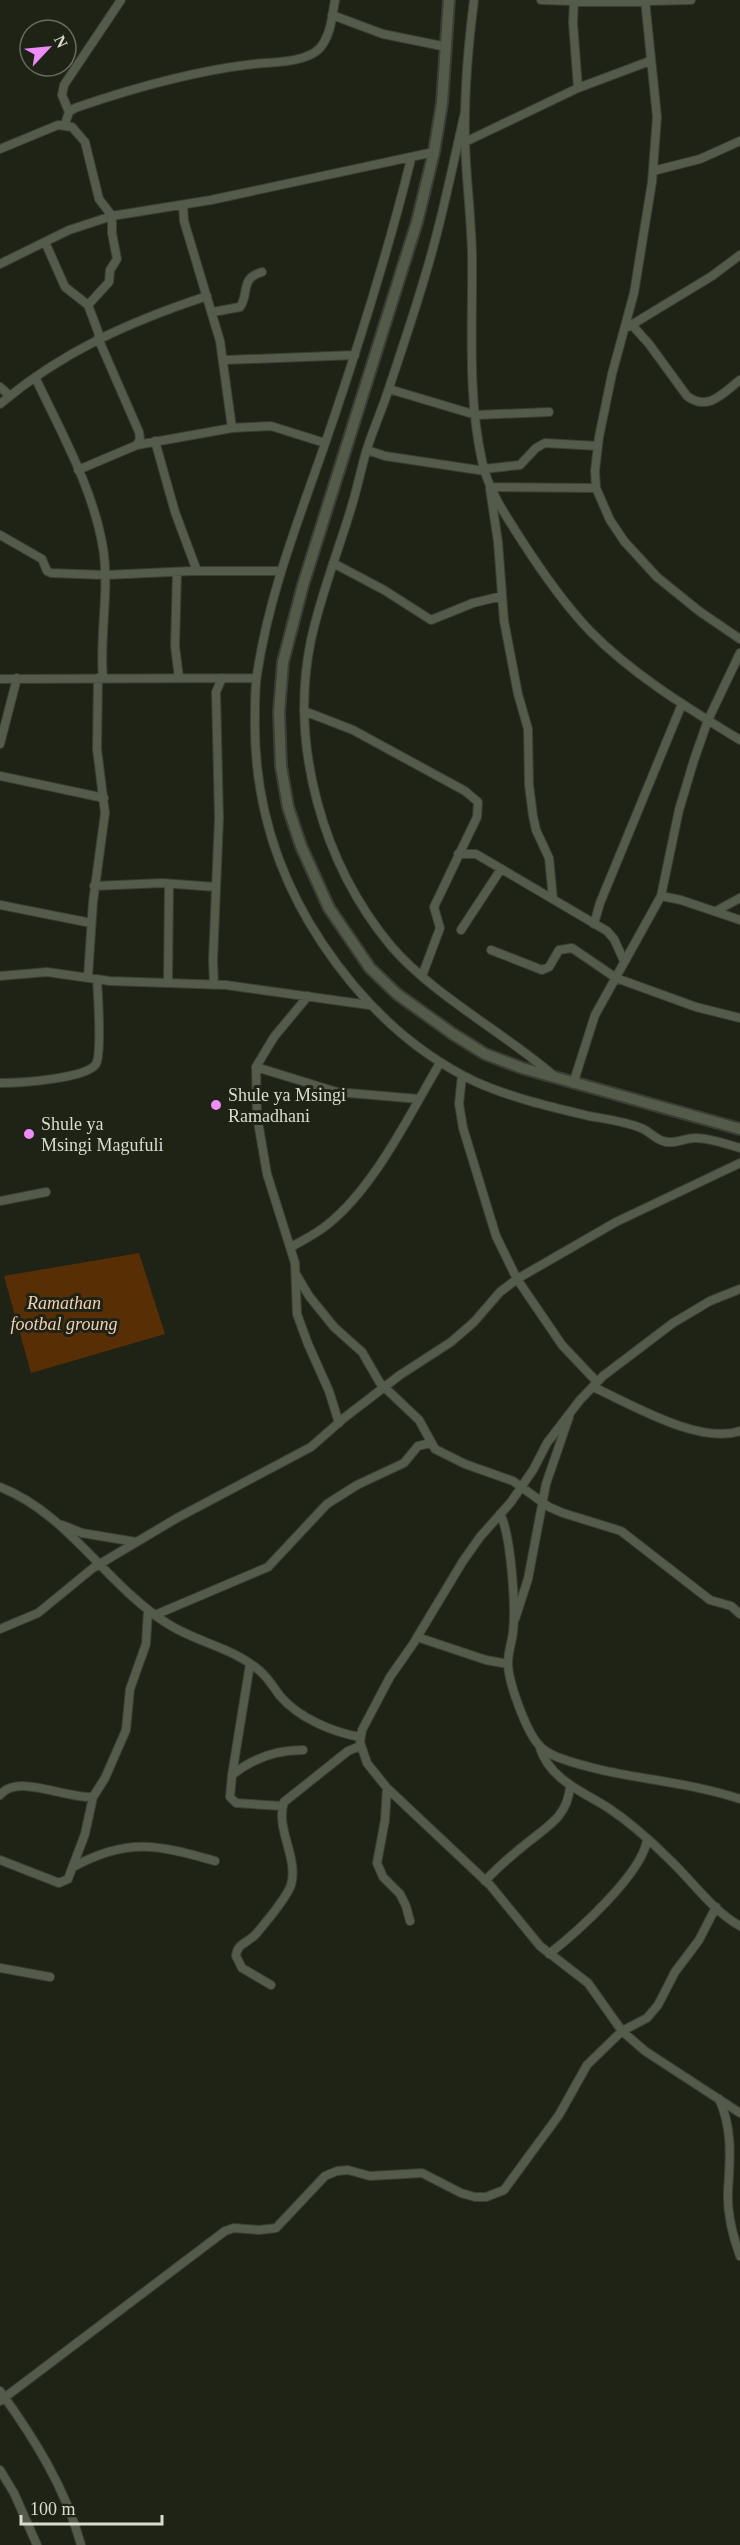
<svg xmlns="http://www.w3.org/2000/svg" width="740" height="2545" font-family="'Times New Roman',serif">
<rect width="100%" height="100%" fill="#1f2315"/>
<path fill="#582f05" d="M139,1253l26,81 -134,39 -27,-97z"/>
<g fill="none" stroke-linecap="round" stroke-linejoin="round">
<defs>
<path id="minor" d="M474,0c-6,47 -10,93 -9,140 1,38 6,75 7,113 1,68 -5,141 10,208 6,29 24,55 40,80 20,31 43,64 68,90 43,44 98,77 150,109
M541,0l63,2 87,-2
M574,0l-1,23 5,65
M645,0l12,117 -5,65 -18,111 -22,81 -13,63 -4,34 1,17 14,32 14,21 33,36 42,34 41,28
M332,15l51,19 64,13
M69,112l-7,-17 2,-10 57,-85
M465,112c-9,39 -17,78 -27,117 -13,53 -31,105 -48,156 -7,23 -17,44 -24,67 -6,21 -10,42 -17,63 -13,42 -29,83 -38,125 -22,106 12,224 80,306 42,49 112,86 162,129
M65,124l4,-12 6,-4c58,-20 117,-37 179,-44 18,-2 52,-1 66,-16 11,-13 12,-32 15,-48
M465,142l113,-54 72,-27
M0,149l58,-24 14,2 13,15 14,57 13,17v17l5,26 -7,11 -1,12 -21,23 12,32
M411,159c-23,93 -52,185 -83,276 -27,79 -59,157 -71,240 -2,12 -2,26 -2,39 -2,83 21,160 67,229 40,60 89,108 154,139 36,16 75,25 113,34 17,3 35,5 52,12 8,3 14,11 22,13 10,4 22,-3 32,-3 15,0 31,6 45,10
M653,171l47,-12 40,-18
M183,205l1,16 36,120 12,87
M45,242l20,45 23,18
M0,264l69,-34 43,-14 99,-16 223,-48
M213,312l27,-5c10,-14 -1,-28 22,-35
M632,325l17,19 38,52c21,16 36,-3 53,-16
M628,327l84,-51 28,-21
M225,360l130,-5
M35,377c26,55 58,111 68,171 7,43 -4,87 0,130
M0,387l10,9
M389,389l87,26 73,-3
M0,404c63,-53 129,-82 207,-108
M155,441l20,71 22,59
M137,445l95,-17 39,-2 54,17
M367,450l18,6 100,15
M484,469l36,-4 16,-17 9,-5 53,3
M78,470l59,-25 3,-6 -1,-7 -41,-94
M490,487l106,1
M490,489l8,53 6,79 14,73 10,35 1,56 4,31 3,14 13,28 4,41
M0,535l42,24 5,12 4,2 54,2 87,-4h89
M333,563l51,27 47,30 42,-17 29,-7
M177,572l-2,74 4,32
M0,679l256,-1
M304,711l49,19 112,61 13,11 -1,15 -43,90 6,21 -18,48
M0,744l17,-66
M0,776l104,22
M458,854h18l131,77 7,8 10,22
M94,886l68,-3 54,4
M661,896l20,4 59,20
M0,905l91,18
M716,911l24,-13
M594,924l6,-21 82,-199
M461,930l40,-61
M491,950l51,20 7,-3 10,-17 13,-2 44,30 80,29 44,11
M0,976l47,-4 63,9 116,4 143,20
M88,977l5,-75 12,-89 -8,-64 1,-71
M168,982l1,-98
M214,985l-1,-25 6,-142 -3,-126 6,-14
M308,996l-34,41 -18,30 1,49 10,58 28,89 2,51 11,30 21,47 10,32
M256,1067l81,25 82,7
M462,1075l-3,29 4,24 33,108 21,43 45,66 35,37
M0,1083c18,0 86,-4 96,-19 6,-11 2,-69 1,-85
M573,1084l22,-69 66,-119 18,-86 15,-50 14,-40 32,-67
M0,1201l46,-9
M291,1247c12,-7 25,-13 36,-22 48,-38 82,-110 113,-162
M296,1274l13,22 25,31 28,25 18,31 39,37 16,29 30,15 48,17 36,26 14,6 58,18 89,69 21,6 9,8
M740,1289l-30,12 -37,22 -70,53 -23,24 -33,43 -14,27 -22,32 -31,35 -17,24 -50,83 -23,33 -28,53 -2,12 7,21 20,25 103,97 50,61 48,37 34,48 23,20 95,62
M593,1387c38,17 106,58 147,44
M0,1487c69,27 106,98 168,137 30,19 64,23 92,47 9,8 14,17 20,25 19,22 52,36 80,41
M500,1514c11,20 16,94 13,118 -1,10 -5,20 -5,31 0,19 18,67 30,81 5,6 12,10 19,13 59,22 123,22 183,42
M62,1525l20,8 54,9
M155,1615l113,-48 59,-63 30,-19 47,-22 14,-17 13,-3
M515,1619l13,-40 18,-95 23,-67
M0,1629l38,-16 55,-45 84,-50 134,-71 33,-29 56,-43 51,-33 23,-20 26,-30 17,-13 99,-57 124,-59
M417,1637l69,23 22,4
M540,1748c10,31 41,43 67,59 21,14 45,35 63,53 23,22 42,50 70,66
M232,1775l18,-111
M387,1788l-2,32 -8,43 6,14 17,17 6,12 4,15
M0,1795c18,-22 66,4 93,2
M282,1806l-46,-3 -6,-6 2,-22c21,-17 44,-25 71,-25
M0,1860l59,23 9,-4 17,-45 8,-37 12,-19 21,-48 4,-41 16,-45 2,-34
M73,1867c55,-30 85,-22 142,-6
M485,1881c13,-14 27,-26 42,-38 21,-17 41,-27 43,-57
M549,1954c27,-21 93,-80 98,-114
M0,1968l50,9
M271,1985l-29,-17 -6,-12c1,-13 12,-13 20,-22 10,-12 30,-35 35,-49 8,-27 -16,-56 -7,-83l64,-51 12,-5
M719,2099c14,30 11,60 9,92 -1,22 5,46 12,65
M0,2391c34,47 66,98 81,154
M0,2401l225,-170 9,-3 25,2 17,-2 49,-52 12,-5 11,-1 22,6 52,-3 39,20 14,4h11l18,-7 55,-75 28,-50 35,-34 25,-13 11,-13 17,-33 24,-32 17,-33
M0,2470l14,23 23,52"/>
<path id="secondary" d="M449,0l-7,103 -8,49 -17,70 -114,363 -20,77 -4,50 2,54 7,41 13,39 28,62 41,60 27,26 56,40 32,20 37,14 218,61"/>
</defs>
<use href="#minor" stroke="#3b3e34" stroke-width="10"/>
<use href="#secondary" stroke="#3b3e34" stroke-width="14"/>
<use href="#minor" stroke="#555b4a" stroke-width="8"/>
<use href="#secondary" stroke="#555b4a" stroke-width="10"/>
</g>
<g fill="#ee8cf9" stroke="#1f2315" stroke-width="2">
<circle cx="216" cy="1105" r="6"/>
<circle cx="29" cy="1134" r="6"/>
</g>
<g text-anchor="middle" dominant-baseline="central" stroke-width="6" stroke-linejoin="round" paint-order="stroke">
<g font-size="18" fill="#d9dcd3" stroke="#1f2315" text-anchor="start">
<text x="228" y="1095">Shule ya Msingi<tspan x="228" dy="21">Ramadhani</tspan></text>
<text x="41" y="1124">Shule ya<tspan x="41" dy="21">Msingi Magufuli</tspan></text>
</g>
<g font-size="18" font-style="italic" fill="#f3cfb4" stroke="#1f2315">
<text x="64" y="1303">Ramathan<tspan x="64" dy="21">footbal groung</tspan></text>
</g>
</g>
<g transform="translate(48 48) rotate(64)"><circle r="28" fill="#1f2315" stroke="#696d61" stroke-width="1.5"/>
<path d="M0-4.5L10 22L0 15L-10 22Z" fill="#ee8cf9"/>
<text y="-9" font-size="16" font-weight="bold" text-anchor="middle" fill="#d9dcd3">N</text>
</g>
<path d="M21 2515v9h141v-9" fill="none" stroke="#d9dcd3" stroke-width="3"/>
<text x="30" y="2515" font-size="18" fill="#d9dcd3" stroke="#1f2315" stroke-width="4.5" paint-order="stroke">100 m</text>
</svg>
